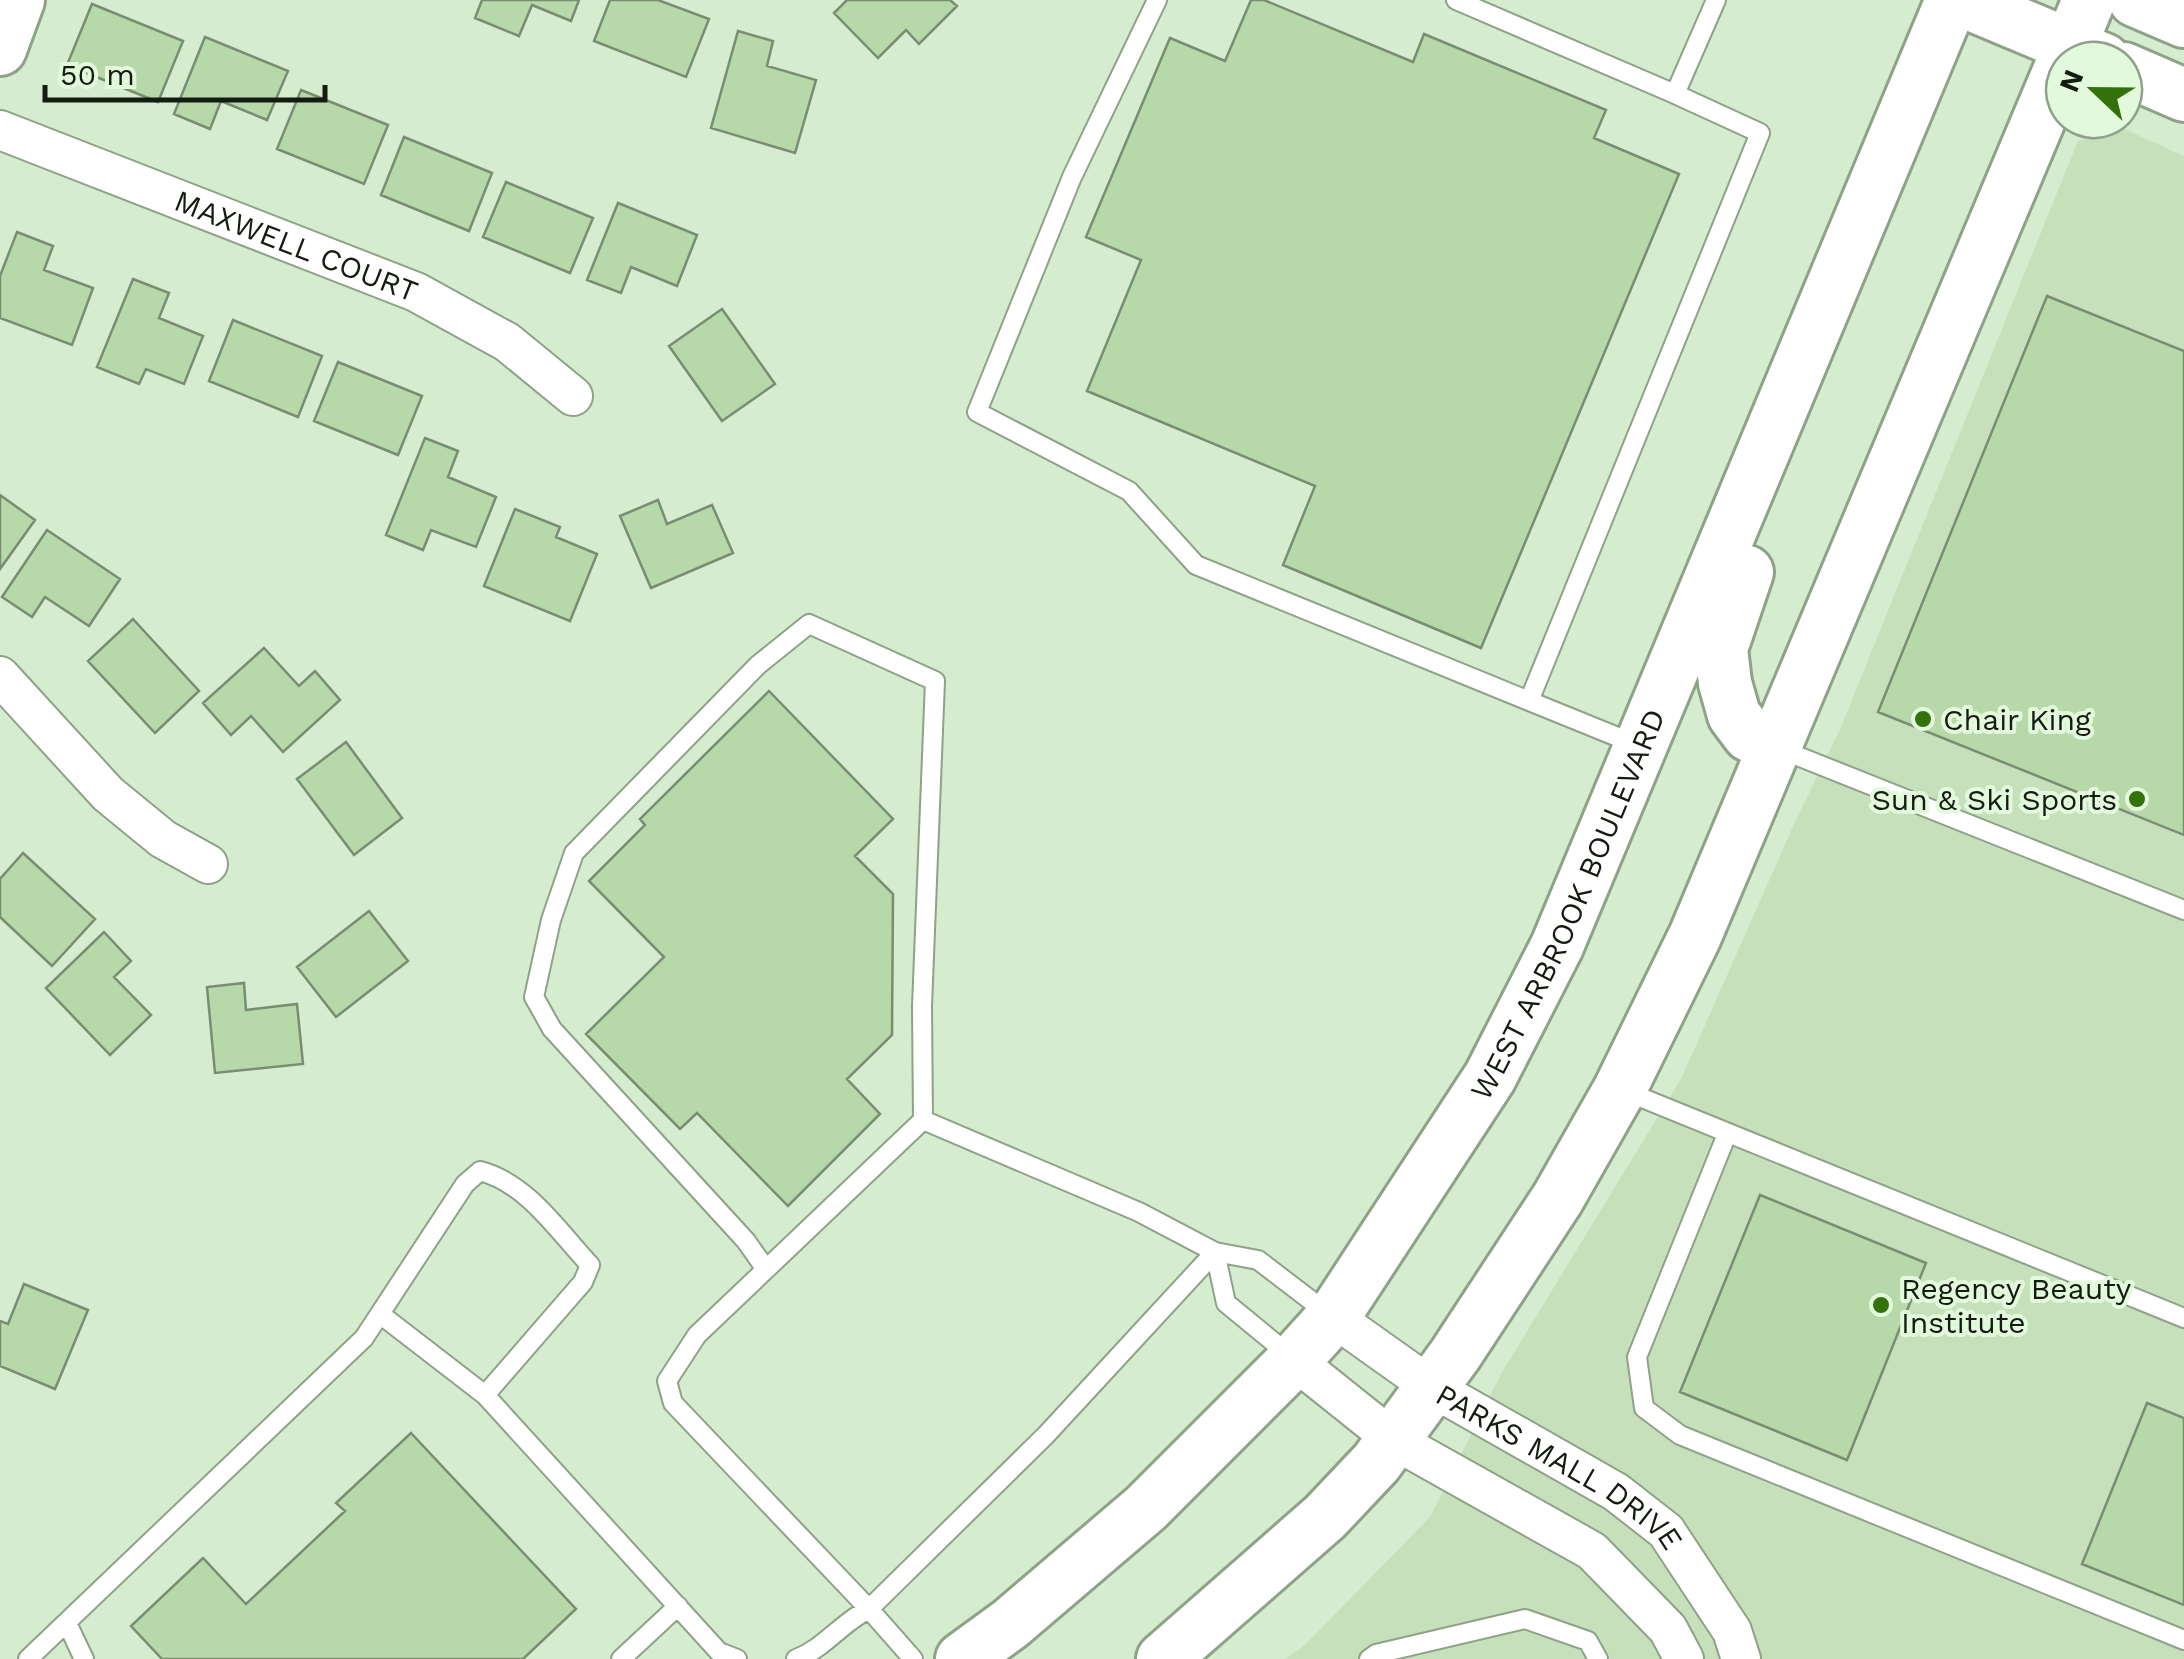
<svg xmlns="http://www.w3.org/2000/svg" width="2184" height="1659" font-family="'Work Sans',sans-serif">
<rect width="100%" height="100%" fill="#d6ecce"/>
<path fill="#c6e0bc" d="M2120,127l64,29v1503h-899l20,-14 125,-128 71,-143 181,-297 113,-255 46,-95 237,-586z"/>
<path fill="#b7d9aa" stroke="#798d72" stroke-width="2.5" d="M482,0h97l-8,21 -39,-16 -13,31 -44,-18z
M610,0h48l51,19 -23,58 -92,-36z
M847,0h103l7,6 -38,38 -13,-14 -28,28 -44,-45z
M1251,0h13l149,62 11,-28 182,76 -12,28 85,36 -198,474 -198,-83 32,-79 -228,-95 54,-131 -55,-23 84,-199 55,23z
M92,4l91,37 -25,61 -91,-37z
M738,31l35,10 -6,25 49,14 -21,73 -84,-25z
M205,37l83,34 -21,49 -46,-19 -11,28 -36,-15z
M301,90l87,35 -24,59 -87,-35z
M404,137l88,36 -23,58 -88,-36z
M506,182l87,36 -23,55 -87,-36z
M618,203l79,32 -20,51 -46,-19 -10,26 -34,-13z
M17,232l36,14 -9,24 49,18 -21,57 -72,-27v-42z
M133,279l36,14 -10,25 44,18 -19,48 -38,-15 -7,15 -42,-17z
M2047,296l137,55v484l-306,-123z
M722,309l53,75 -53,37 -53,-75z
M233,320l89,36 -24,61 -89,-36z
M338,362l84,34 -24,59 -84,-34z
M425,438l33,13 -10,26 48,20 -20,50 -45,-17 -8,20 -37,-15z
M0,495l35,25 -35,49z
M658,500l9,24 45,-19 21,48 -82,35 -31,-72z
M515,509l45,18 -4,10 41,17 -27,67 -86,-35z
M47,530l73,49 -31,47 -44,-29 -13,20 -30,-20z
M133,619l66,72 -44,42 -67,-72z
M264,648l35,38 16,-15 25,29 -57,52 -32,-36 -20,19 -28,-32z
M769,691l124,128 -38,37 38,38 -1,141 -45,44 33,35 -92,92 -91,-93 -17,16 -94,-95 78,-77 -75,-76 56,-56 -5,-6z
M346,742l56,76 -48,37 -57,-76z
M23,853l72,66 -43,47 -52,-49v-38z
M369,911l39,50 -72,56 -39,-50z
M104,932l27,29 -17,16 37,38 -41,40 -64,-67z
M244,983l2,27 51,-6 6,60 -88,9 -8,-86z
M1760,1195l166,68 -79,197 -167,-68z
M24,1284l64,26 -33,79 -55,-23v-45l8,3z
M2147,1403l37,15v187l-102,-41z
M411,1433l165,176 -53,50h-361l-31,-33 72,-68 43,46 99,-93 -9,-8z"/>
<g fill="none" stroke-linecap="round" stroke-linejoin="round">
<defs>
<path id="lane" d="M1157,0l-85,177 -95,235 152,79 67,74 333,136
M1456,0l219,94
M1635,744l-106,-43 231,-568 -85,-39 41,-94
M1780,749l404,161
M1625,1091l559,227
M923,1120l216,92 76,40 43,8 72,55
M1727,1134l-90,223 7,51 36,27 504,205
M1215,1252l11,51 67,55
M765,1268l-19,-27 -194,-212 -18,-32 17,-77 23,-67 184,-188 51,-41 126,57 -13,325 1,114 -226,215 -30,46 6,22 196,206 177,-174 169,-183
M380,1314l105,81
M67,1623l17,36
M28,1659l336,-321 101,-154 15,-13c47,12 78,60 110,94l-7,17 -98,113 234,257 18,7
M621,1659l57,-53
M796,1659c29,-11 46,-37 73,-50l44,50
M1369,1659l7,-5 149,-35 63,22 10,18"/>
<g id="street">
<path id="s1" d="M0,130l416,162 91,50 66,54"/>
<path d="M0,676l108,118 55,45 45,25"/>
<path id="s2" d="M1333,1317l100,71 183,104 50,39 66,100 9,28"/>
<path d="M1294,1360l100,80 198,111 76,78 16,30"/>
</g>
<g id="secondary">
<path d="M1961,0l143,60"/>
<path d="M2135,0l49,21"/>
<path d="M0,49l18,-49"/>
<path d="M2064,60l25,-60"/>
<path d="M2124,69l60,26"/>
<path d="M1747,572l-26,77 4,34 9,32 15,20 26,12"/>
<path id="s3" d="M962,1659l48,-35 136,-116 148,-148 39,-43 157,-240 67,-131 395,-946"/>
<path d="M1163,1659l162,-142 51,-54 79,-108 103,-157 62,-109 75,-153 369,-876"/>
</g>
</defs>
<use href="#lane" stroke="#8ea287" stroke-width="22"/>
<use href="#street" stroke="#8ea287" stroke-width="42"/>
<use href="#secondary" stroke="#8ea287" stroke-width="58"/>
<use href="#lane" stroke="#fff" stroke-width="18"/>
<use href="#street" stroke="#fff" stroke-width="38"/>
<use href="#secondary" stroke="#fff" stroke-width="52"/>
</g>
<g fill="#33720b" stroke="#e3f9db" stroke-width="4">
<circle cx="1923" cy="719" r="10"/>
<circle cx="2137" cy="799" r="10"/>
<circle cx="1881" cy="1305" r="10"/>
</g>
<g text-anchor="middle" dominant-baseline="central" stroke-width="8" stroke-linejoin="round" paint-order="stroke">
<g font-size="30" fill="#141c11" stroke="#e3f9db">
<text stroke="none"><textPath href="#s1" startOffset="318">MAXWELL COURT</textPath></text>
<text stroke="none"><textPath href="#s3" startOffset="982">WEST ARBROOK BOULEVARD</textPath></text>
<text stroke="none"><textPath href="#s2" startOffset="272">PARKS MALL DRIVE</textPath></text>
</g>
<g font-size="30" fill="#141c11" stroke="#e3f9db" text-anchor="start">
<text x="1943" y="719">Chair King</text>
<text x="2117" y="799" text-anchor="end">Sun &amp; Ski Sports</text>
<text x="1901" y="1288">Regency Beauty<tspan x="1901" dy="34">Institute</tspan></text>
</g>
</g>
<g transform="translate(2094 90) rotate(292)"><circle r="48" fill="#e3f9db" stroke="#90a18a" stroke-width="2.5"/>
<path d="M0-8L18 38L0 25L-18 38Z" fill="#33720b"/>
<text y="-15" font-size="28" font-weight="bold" text-anchor="middle" fill="#141c11">N</text>
</g>
<path d="M45 85v15h280v-15" fill="none" stroke="#141c11" stroke-width="5"/>
<text x="60" y="85" font-size="30" fill="#141c11" stroke="#e3f9db" stroke-width="8" paint-order="stroke">50 m</text>
</svg>
